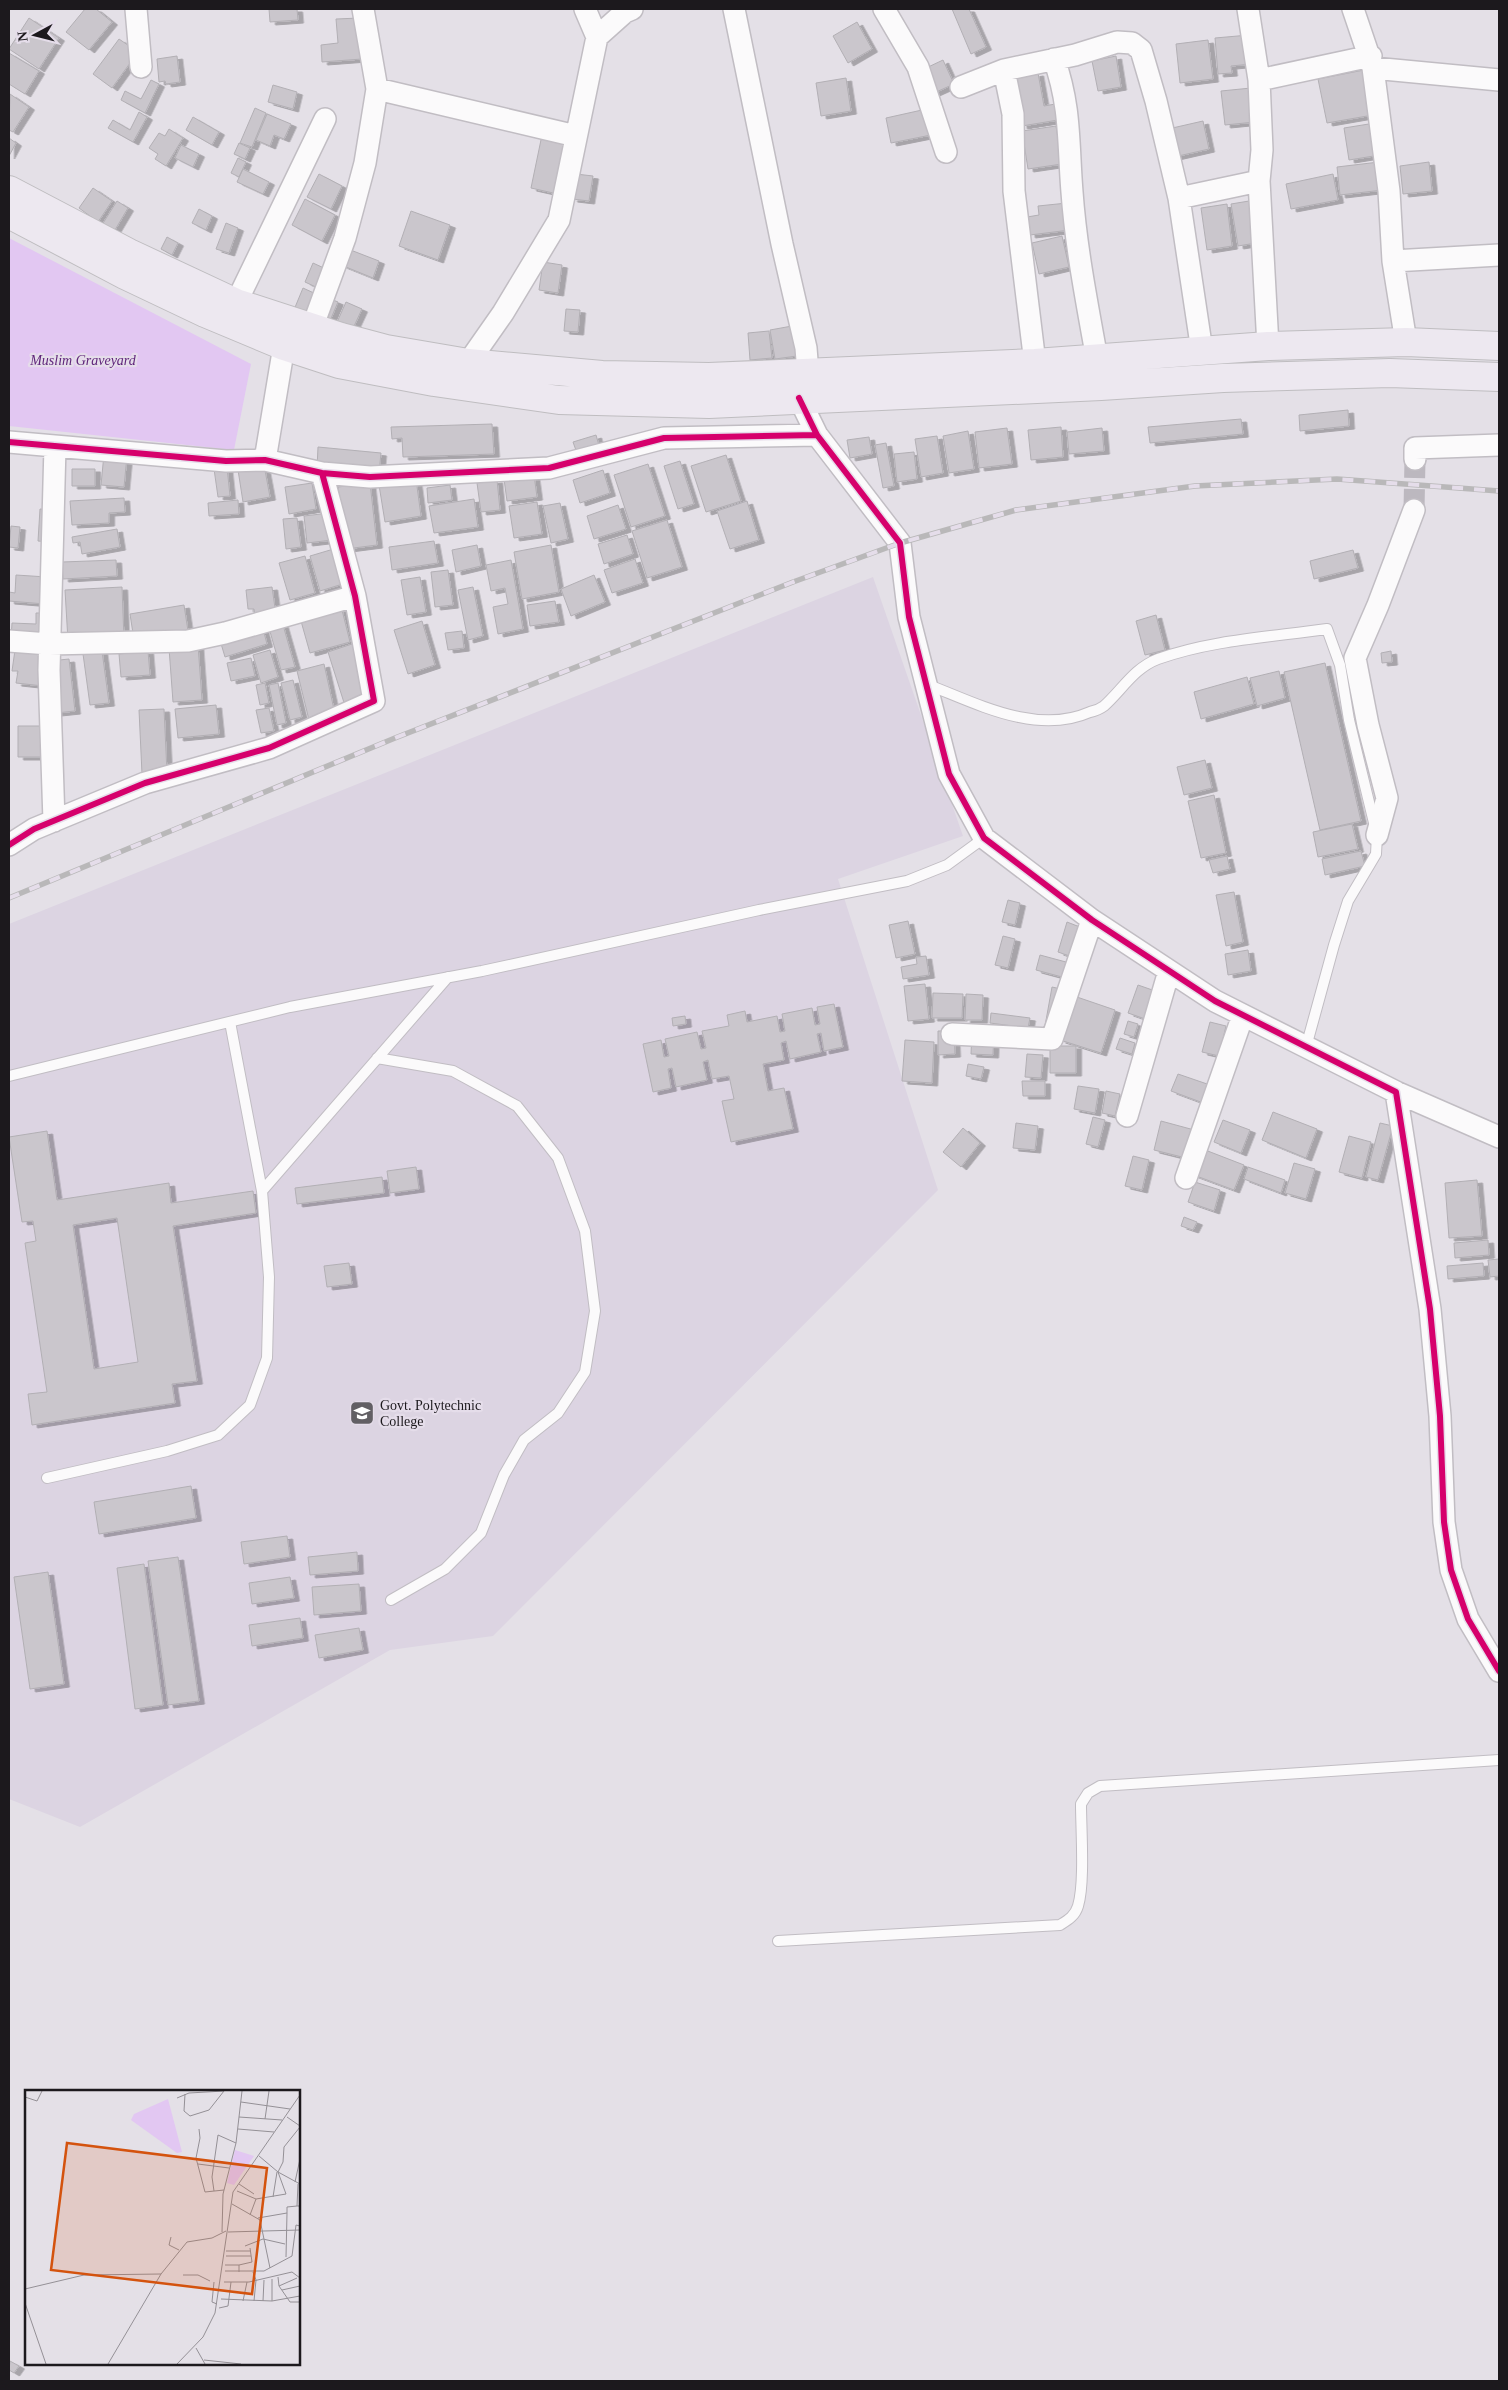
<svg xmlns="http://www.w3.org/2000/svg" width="1508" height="2390" font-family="'Times New Roman',serif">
<defs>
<filter id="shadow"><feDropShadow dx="5.5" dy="3" stdDeviation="0" flood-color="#0004"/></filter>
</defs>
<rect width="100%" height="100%" fill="#e4e0e7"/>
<path fill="#dcd4e2" d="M873,577l90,259 -125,43 100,311 -445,446 -103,14 -310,177 -71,-28v-875z"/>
<path fill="#e2c7f2" d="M9,238l242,126 -17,86 -225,-24z"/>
<path fill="#cac6cc" stroke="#b2afb4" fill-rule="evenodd" filter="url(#shadow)" d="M85,9h11l16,13 -23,28 -23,-18z
M269,9h28l1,11 -28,2z
M952,9h17l17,38 -15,7z
M29,18l30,20 -20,31 -30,-20z
M359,18l3,41 -40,3 -1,-17 17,-2 -2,-24z
M857,22l15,27 -24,14 -15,-27z
M1249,35l3,29 -21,2 1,7 -14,1 -3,-36z
M119,39l19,13 -26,36 -19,-14z
M1208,40l5,39 -33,4 -4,-39z
M9,53l30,18 -14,23 -16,-10z
M177,56l3,26 -14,2 -1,-3 -6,1 -2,-23z
M1116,56l5,31 -23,4 -6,-30z
M943,60l11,24 -20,9 -10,-24z
M1364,70l9,45 -46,8 -9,-44z
M1038,73l6,33 17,-3 3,16 -42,7 -9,-49z
M846,78l5,33 -30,5 -5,-33z
M151,80l8,4 -14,29 -24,-13 4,-9 16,8z
M273,85l24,7 -4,17 -25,-7z
M1251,88l4,34 -30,3 -4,-34z
M10,94l19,13 -16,25 -4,-2z
M255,108l11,5 -14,34 -12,-4z
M931,108l5,26 -45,9 -5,-25z
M139,112l8,5 -14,25 -25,-14 5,-8 17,10z
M267,114l24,10 -7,15 -10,-4 -4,11 -14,-6z
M193,117l26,15 -7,13 -26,-15z
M1203,121l6,28 -35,8 -6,-28z
M1375,123l5,32 -31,5 -5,-32z
M1056,126l6,38 -34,5 -6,-38z
M169,129l14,9 -17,28 -11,-7 3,-5 -9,-6 10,-15 6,3z
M542,135l31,6 -11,54 -31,-7z
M9,138l7,5 -7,13z
M239,143l11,5 -5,11 -11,-5z
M181,145l18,9 -6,13 -18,-9z
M238,158l8,4 -7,15 -8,-4z
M1379,162l4,28 -43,5 -3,-28z
M1429,162l3,29 -29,3 -3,-28z
M243,169l26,13 -6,12 -26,-12z
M319,174l23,12 -11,23 -24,-12z
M576,174l17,2 -4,25 -17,-2z
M1333,174l5,26 -47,9 -5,-25z
M93,188l19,13 -14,21 -19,-14z
M305,199l30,16 -13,26 -30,-16z
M1255,200l7,42 -24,4 -7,-42z
M117,201l11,7 -16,27 -12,-7z
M1067,203l3,27 -40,5 -3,-18 12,-2 -1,-9z
M1227,204l5,42 -25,4 -6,-42z
M199,209l13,7 -6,14 -14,-7z
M411,211l39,14 -12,35 -39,-14z
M226,223l12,5 -9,25 -13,-4z
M1062,236l7,31 -30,7 -7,-31z
M167,237l11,6 -6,12 -11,-6z
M348,249l31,12 -6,17 -32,-13z
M543,262l19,3 -4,28 -19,-3z
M313,263l13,6 -8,19 -13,-6z
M303,288l13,6 -12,29 -13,-6z
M321,295l17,7 -11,26z
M346,302l16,7 -13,28 -15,-8z
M566,309l14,1 -2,22 -14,-1z
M792,326l5,30 -22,3 -5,-29z
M769,331l3,27 -22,2 -2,-27z
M1348,410l1,16 -49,5 -1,-16z
M1241,419l2,15 -93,9 -2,-16z
M492,424l2,30 -91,3 -1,-19 -10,1 -1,-12z
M1061,427l2,30 -32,3 -3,-30z
M1007,428l5,36 -33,4 -4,-36z
M1102,428l2,23 -35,3 -2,-22z
M968,431l6,38 -25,4 -6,-37z
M596,435l4,14 -22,7 -5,-14z
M937,436l6,37 -22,4 -6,-38z
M869,437l3,17 -22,4 -3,-18z
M886,443l8,43 -11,2 -8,-43z
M318,447l63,6 -2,20 -62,-5z
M914,452l3,27 -20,3 -3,-28z
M104,454l23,2 -3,31 -23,-2z
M726,455l15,46 -35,11 -15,-46z
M680,461l14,43 -16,5 -14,-43z
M648,464l17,52 -34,11 -17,-52z
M264,465l6,32 -27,5 -5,-32z
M227,467l3,29 -12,1 -4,-28z
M72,469h23v17h-23z
M603,470l7,23 -30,10 -7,-23z
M534,475l3,22 -30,4 -3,-22z
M416,479l5,37 -36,6 -6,-37z
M497,480l3,30 -19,2 -4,-29z
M312,483l4,26 -27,5 -4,-27z
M370,483l7,62 -31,4 -8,-62z
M450,485l2,15 -24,3 -1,-15z
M124,498l1,14 -16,1v10l-37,2 -2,-24z
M474,499l4,28 -44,6 -5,-27z
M238,500l1,14 -30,2 -1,-13z
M747,501l12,39 -29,9 -13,-38z
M537,502l5,32 -28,4 -5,-32z
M560,503l8,36 -17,4 -8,-37z
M618,505l8,24 -32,10 -7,-23z
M40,509l12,1 -2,32 -12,-1z
M329,513l3,27 -25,3 -3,-27z
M297,518l4,29 -15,2 -3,-30z
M667,520l15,47 -35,11 -15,-47z
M11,526l9,1 -2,21 -9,-1z
M117,529l3,18 -38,7 -2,-12 -7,1 -1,-6z
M627,535l6,19 -29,10 -6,-20z
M434,541l4,22 -46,7 -3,-23z
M477,545l4,21 -25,6 -4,-22z
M551,545l8,47 -37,7 -8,-47z
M337,548l9,35 -26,8 -10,-35z
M1353,550l5,18 -44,11 -4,-18z
M305,556l10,37 -25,7 -11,-37z
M635,559l8,24 -31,10 -8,-23z
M116,560l1,16 -54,3 -1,-17z
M511,560l12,69 -25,5 -5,-27 15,-3 -3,-16 -14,3 -5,-26z
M448,570l5,35 -18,2 -4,-35z
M16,575l31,2 -2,27 -36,-3v-9l6,1z
M594,575l11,27 -34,14 -10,-27z
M420,577l6,35 -19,3 -6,-35z
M122,587l2,52 -56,2 -3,-51z
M272,587l4,28 -21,3 -1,-9h-6l-2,-19z
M473,587l10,49 -15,4 -10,-50z
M555,601l4,21 -29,4 -3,-21z
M340,602l10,40 -40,11 -11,-39z
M184,605l4,26 -54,9 -4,-26z
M36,613h12l-2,28 -35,-2 1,-16 24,1z
M1156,615l9,35 -20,5 -9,-34z
M281,618l14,49 -14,3 -14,-49z
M422,621l13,44 -27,9 -14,-44z
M262,625l5,19 -42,13 -6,-20z
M462,631l2,17 -16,2 -3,-17z
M16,643l32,5 -5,38 -27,-3 2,-12h-6z
M352,644l18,57 -24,8 -18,-57z
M198,645l4,55 -29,2 -4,-54z
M270,650l8,27 -17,6 -8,-28z
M102,651l7,52 -19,2 -7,-51z
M148,651l2,24 -29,2 -2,-23z
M1391,651l1,11 -10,1 -1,-10z
M251,658l4,18 -24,5 -4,-18z
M69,659l6,52 -19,2 -6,-52z
M1325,663l36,158 -41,9 -36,-158z
M324,664l11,50 -26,6 -12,-49z
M1279,671l6,27 -28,8 -7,-28z
M1247,677l7,27 -53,15 -7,-27z
M293,680l9,37 -12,3 -9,-37z
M265,683l4,20 -9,2 -4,-20z
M278,683l8,40 -9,2 -8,-40z
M216,705l3,29 -41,4 -3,-29z
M269,708l5,23 -13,2 -5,-23z
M164,709l3,64 -25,1 -3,-64z
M18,726h28l1,31h-29z
M1205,760l7,28 -28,7 -7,-28z
M1214,795l12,58 -25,5 -13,-57z
M1352,824l6,25 -40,8 -5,-25z
M1361,851l4,15 -40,9 -3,-16z
M1227,856l3,13 -17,4 -4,-13z
M1234,892l9,50 -17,4 -10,-51z
M1008,900l12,3 -5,22 -13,-3z
M908,921l7,33 -19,4 -7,-33z
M1067,922l18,7 -10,29 -17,-6z
M1003,936l12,3 -7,29 -13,-3z
M1248,950l3,21 -23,4 -3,-21z
M1040,955l26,7 -4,15 -26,-7z
M926,956l3,19 -26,4 -2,-12 16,-3 -1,-7z
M925,984l4,35 -21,2 -4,-35z
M1138,985l23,8 -10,28 -23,-8z
M1052,987l18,4 -11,35h-14z
M933,993l30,1 -1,24h-30z
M966,994l17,1 -1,25h-17z
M1074,996l41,14 -14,43 -41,-13z
M834,1004l9,43 -19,4 -3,-18 -4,1 4,18 -31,7 -4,-18 -5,2 3,17 -21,4 5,27 16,-3 9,41 -62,13 -9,-41 12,-2 -5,-23 -17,3 -4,-19 -5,2 4,18 -31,7 -4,-19 -4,1 3,19 -18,4 -10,-48 18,-4 3,17 5,-1 -4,-17 32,-7 4,17 5,-1 -4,-17 27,-5 -2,-11 18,-4 2,11 30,-6 3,16 5,-1 -3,-17 30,-6 3,17 5,-1 -3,-17z
M991,1013l39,5 -2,10 -38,-5z
M685,1016l1,8 -13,2 -1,-8z
M1128,1021l10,3 -4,13 -10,-3z
M1210,1022l16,4 -7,30 -17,-4z
M972,1030h22l-1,25 -22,-1z
M938,1031h16l1,23 -17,1z
M1120,1038l15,5 -3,11 -16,-5z
M905,1040l29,2 -2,41 -30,-2z
M1050,1046h26v27h-26z
M1027,1054l16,1 -2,23 -16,-1z
M968,1064l16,3 -3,12 -15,-3z
M1178,1074l35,12 -7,18 -35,-13z
M1022,1081h23v15h-22z
M1078,1086l21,3 -4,24 -21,-4z
M1106,1091l14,3 -5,22 -13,-3z
M1273,1112l44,17 -11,29 -44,-18z
M1093,1117l12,3 -7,27 -12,-3z
M1223,1120l27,10 -9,23 -27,-11z
M1161,1121l37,10 -8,28 -36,-9z
M1016,1123l22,3 -3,24 -22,-2z
M1380,1123l13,3 -15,54 -12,-3z
M963,1128l17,15 -19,24 -18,-15z
M47,1131l10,69 112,-17 2,20 82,-12 3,22 -83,13 24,155 -25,3 3,19 -143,22 -4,-31 19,-2 -22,-149 11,-2 -3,-20 -11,1 -13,-85zM117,1218l21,144 -44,7 -21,-144z
M1349,1136l22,6 -9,36 -23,-6z
M1200,1148l44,17 -10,25 -43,-16z
M1133,1156l16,4 -7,30 -17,-4z
M1294,1163l21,6 -9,30 -21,-6z
M416,1167l3,22 -29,4 -3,-22z
M1248,1167l37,13 -4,13 -37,-14z
M382,1177l2,16 -87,11 -2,-16z
M1477,1180l5,56 -33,2 -4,-55z
M1195,1182l25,8 -6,21 -26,-9z
M1184,1217l13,5 -4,8 -12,-4z
M1488,1240l1,15 -34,3 -1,-15z
M1499,1259v17l-9,1 -2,-17z
M349,1263l3,21 -25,3 -3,-21z
M1483,1263l1,13 -36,3 -1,-13z
M191,1486l5,32 -97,16 -5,-32z
M287,1536l3,21 -46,7 -3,-22z
M357,1552l1,19 -48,4 -2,-18z
M178,1557l21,144 -31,4 -20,-144z
M144,1564l19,141 -28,4 -18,-141z
M48,1572l16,112 -34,5 -16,-112z
M290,1577l4,21 -42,6 -3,-21z
M359,1584l2,27 -47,4 -2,-28z
M300,1618l3,20 -51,8 -3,-21z
M359,1628l4,22 -44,8 -4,-23z
M10,2361l9,5 -5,7 -5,-3z"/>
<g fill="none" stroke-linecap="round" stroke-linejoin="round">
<path stroke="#bcb8bf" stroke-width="21" stroke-dasharray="21 11" stroke-linecap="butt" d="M1414,510l1,-51"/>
<defs>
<path id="lane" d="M926,684c50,19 110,52 164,28 5,-1 10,-3 14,-6 18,-16 30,-38 54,-47 53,-19 113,-22 169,-30l13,36 9,55 28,115 -1,19 -28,47 -14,44 -28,102
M377,1058l76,13 64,35 41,52 27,73 10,80 -10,61 -27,41 -34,27 -20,35 -23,58 -36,36 -54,31
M9,1076l281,-69 192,-36 277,-61 148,-29 40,-16 37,-27
M262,1191l186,-214
M47,1478l120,-27 51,-16 32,-30 17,-47 2,-81 -7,-86 -32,-169
M778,1941l282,-16c8,-5 15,-9 18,-19 7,-23 3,-76 3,-102l7,-11 12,-7 399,-26"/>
<path id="street" d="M136,9l5,58
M585,9l12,28
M734,9l48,235 24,104 2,25
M884,9l34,58 28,85
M1248,9l11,71 3,70 -3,31 9,165
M1353,9l20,59 16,123 4,70 13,81
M1054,59c17,48 14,84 18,133 4,56 15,111 25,167
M1373,68l126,12
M1004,70l9,44 1,77 21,172
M1259,80l112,-24
M961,87l43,-17 71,-15 42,-13 15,1 9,7 15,51 23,97
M377,89l199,47
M1393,261l106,-6
M236,303l89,-184
M312,328l33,-90 20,-75 12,-74 -14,-80
M1202,351l-23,-153 80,-17
M468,363l35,-50 56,-93 38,-183 28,-25 7,-3
M799,398l18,37 83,108 9,74 40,157 35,64 108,82 123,81 181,91 34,217 10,107 4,106 7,48 17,49 31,52
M9,442l217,19 39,-1 57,13 48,4 179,-9 115,-30 153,-3
M1415,459v-11l84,-3
M265,460l19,-114 5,-14
M9,641l40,3 139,-3 37,-8 130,-37
M54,821l-5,-151 6,-224
M1377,835l10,-37 -19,-73 -13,-67 23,-53 36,-95
M9,845l25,-16 111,-46 124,-35 105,-47 -19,-105 -33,-123
M952,1034l100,5 40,-119
M1396,1092l103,45
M1127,1116l42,-145
M1186,1178l57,-163"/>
<path id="highway" d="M9,190l120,63 107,50 105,34 45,12 82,14 134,12 107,2 326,-14 233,-17 138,-4 93,4
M9,214l116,61 80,38 79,33 55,18 95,18 125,18 150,4 392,-18 122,-8 167,-5 109,4"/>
</defs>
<use href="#lane" stroke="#c1bdc3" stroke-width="12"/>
<use href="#street" stroke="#c1bdc3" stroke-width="24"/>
<use href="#highway" stroke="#bfbdc0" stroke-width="30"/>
<use href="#lane" stroke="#fbfafb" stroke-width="10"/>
<use href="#street" stroke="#fbfafb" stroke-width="21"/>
<use href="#highway" stroke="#ede8f0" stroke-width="28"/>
<defs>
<path id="rail" d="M9,898l386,-160 398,-156 107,-39 116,-33 179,-24 142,-7 162,12"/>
</defs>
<use href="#rail" stroke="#b9b8b9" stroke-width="5.5"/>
<use href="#rail" stroke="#e5ddea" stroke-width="4" stroke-dasharray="11" stroke-linecap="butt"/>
<defs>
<path id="cycleway" d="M799,398l18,37 83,108 9,74 40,157 35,64 108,82 123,81 181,91 34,217 10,107 4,106 7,48 17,49 31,52
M9,442l217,19 39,-1 57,13 48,4 179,-9 115,-30 153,-3
M9,845l25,-16 111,-46 124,-35 105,-47 -19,-105 -33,-123"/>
</defs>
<use href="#cycleway" stroke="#e5ddea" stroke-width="9"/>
<use href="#cycleway" stroke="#d6006c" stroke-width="6"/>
</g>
<defs>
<symbol id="university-square" viewBox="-11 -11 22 22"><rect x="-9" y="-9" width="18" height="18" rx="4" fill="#625f64" stroke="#e5ddea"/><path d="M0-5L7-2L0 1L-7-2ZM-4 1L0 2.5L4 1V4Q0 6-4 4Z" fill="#fff"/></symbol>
</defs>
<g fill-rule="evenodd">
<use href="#university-square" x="348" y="1399" width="28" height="28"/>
</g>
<g text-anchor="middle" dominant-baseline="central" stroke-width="4.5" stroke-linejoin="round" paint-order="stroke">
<g font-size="14" font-style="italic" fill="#5f257a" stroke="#e5ddea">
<text x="83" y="360">Muslim Graveyard</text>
</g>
<g font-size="14" fill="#1c191d" stroke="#e5ddea" text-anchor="start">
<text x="380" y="1405">Govt. Polytechnic<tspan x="380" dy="16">College</tspan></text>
</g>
</g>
<g transform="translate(25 2090)">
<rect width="275" height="275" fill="#e4e0e7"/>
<path d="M143,9l14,53 -5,1 -46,-33 3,-6zM210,60l19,6 -20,29 -7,-2z" fill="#e2c7f2"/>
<path fill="none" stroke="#949096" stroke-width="1" d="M160,4l-1,17 6,5 19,-6 15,-19M0,7l12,4 5,-10M152,8l12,-5 35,-2M216,12l49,7M214,27l43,3M262,27l13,9M240,29l4,-28M275,37l-16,20 -1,15 -5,10 22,12M174,39l1,9 -4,20 9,34 19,-2M213,39l36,3M173,74l31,4M270,92l5,-23M214,94l15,10M273,94l-1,22h3M189,101l-2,-14 6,-42 18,8M212,101l19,8 30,-5 -8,-22 -19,-16M248,107l4,-25M207,114l28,16 10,48M225,125l6,-16M233,128l29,-5v-6l10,-1M197,142l1,-38 13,-51 6,-52M203,142l72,-2M146,147l-2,8 10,5M220,156l18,-7 22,5M201,161h25M201,166h25M261,167l1,-44M200,175h14v7M214,175l13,-3 -2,-14M200,181h39l28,-15 4,-31 4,1M228,182l3,8 -2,21M158,185h15l12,6M253,187l1,9 11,16h10M247,189v22M189,192l-2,20 5,2M199,192h25l43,-10 8,6M254,196l18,-8M0,199l59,-14 77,-1 26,-32 25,-4 14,-7M257,200l18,-4M196,209l51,2 28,-5M218,211l4,-19M238,211l1,-21M0,213l21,61M194,218l9,-2 3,-24M171,258l9,16M179,270l37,4M83,274l53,-90M152,274l26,-27 12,-24 18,-121 67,-97"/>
<path fill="#d4530e" fill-opacity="0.15" stroke="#d4530e" stroke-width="2.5" d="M42,53l200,25 -15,126 -201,-24z"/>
<rect width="275" height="275" fill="none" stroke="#1c191d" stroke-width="2.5"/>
</g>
<rect width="1508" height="2390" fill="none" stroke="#1c191d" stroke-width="20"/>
<g transform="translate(35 35) rotate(263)" stroke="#e5ddea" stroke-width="4" paint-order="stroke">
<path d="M0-4L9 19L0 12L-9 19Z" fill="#1c191d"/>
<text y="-8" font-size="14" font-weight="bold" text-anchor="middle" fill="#1c191d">N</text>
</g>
</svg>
